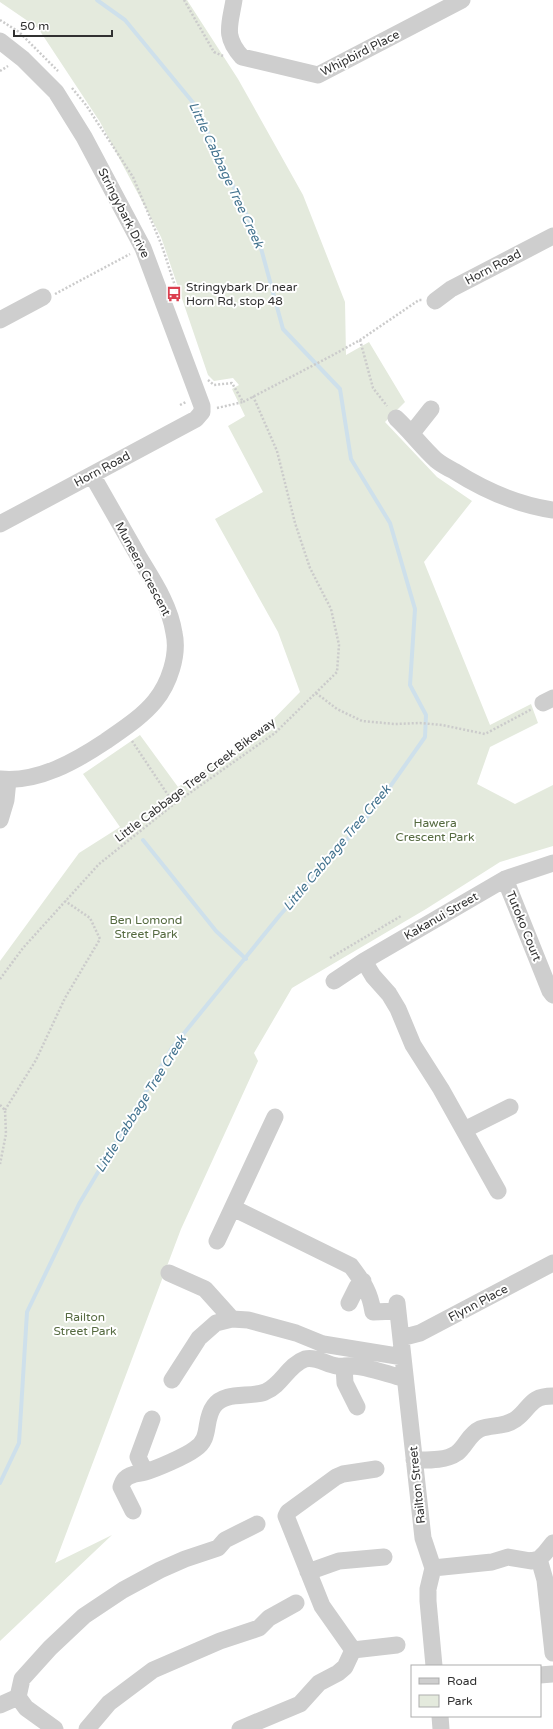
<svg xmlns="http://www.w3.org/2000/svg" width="553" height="1729" font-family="'Varela Round',sans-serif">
<rect width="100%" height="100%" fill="#fff"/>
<path fill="#e4eadd" d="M0,0h187l51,79 65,116 42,107 1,53 23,-13 36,60 -20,20 52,55 35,24 -48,61 66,163 41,-21 7,19 -48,24 -13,37 38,20 38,-19v61l-53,16 -74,47 -134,79 -38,65 4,8 -77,168 -126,334 57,-28 -112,106v-680l79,-108 41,-26 -37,-53 57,-39 38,52 81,-53 41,-42 -22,-60 -63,-113 48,-27 -35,-66 17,-10 -13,-27 7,-4 -6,-7 -19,3 -6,-6 -47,-138 -61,-115 -62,-94 -38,-26z"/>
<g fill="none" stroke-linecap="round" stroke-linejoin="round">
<path stroke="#cee0eb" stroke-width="4" d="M143,840l73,91 30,28
M0,1483l19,-40 8,-131 52,-108 93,-156 108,-133 95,-107 50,-71 1,-22 -16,-30 5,-76 -25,-86 -39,-64 -11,-70 -57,-60 -24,-88 -64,-136 -70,-85 -28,-20"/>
<path stroke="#cbcbcb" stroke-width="2.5" stroke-dasharray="2 2" stroke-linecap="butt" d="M184,0l30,52 9,4
M0,20l19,12 39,39
M0,71l8,-5
M72,88l14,17 47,72 29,69 15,46
M55,294l75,-40
M360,340l13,48 14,18
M208,380l6,5 18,-2 11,19 90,-47 27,-15 59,-40h3
M180,405l6,-3
M217,408l26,-6
M316,693l21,16 25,12 33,3 25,-1 22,2 43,9 47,-25
M132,741l42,63
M330,958l71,-42
M0,979l23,-31 76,-84 75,-60 101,-71 62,-61 2,-27 -8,-36 -21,-41 -15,-45 -18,-72 -24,-55
M0,1105l5,5 1,24 -6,30
M5,1110l31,-50 29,-62 35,-59 -10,-21 -25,-17"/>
<path stroke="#cecece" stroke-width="17" d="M234,0c-4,25 -11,36 8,57l76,18 144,-75
M0,41l23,18 33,33 28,45 59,111 59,158v6l-6,7 -196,105
M435,301l16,-12 102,-53
M0,320l43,-23
M396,418c14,13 26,29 40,42 5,4 12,8 18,11 30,19 64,34 99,39
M412,433l19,-24
M543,703l10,-5
M0,779c38,4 76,-18 106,-38 17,-12 36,-24 49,-40 14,-17 24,-46 19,-68 -4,-27 -20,-51 -34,-74 -16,-28 -32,-56 -48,-84
M0,820l6,-20 2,-20
M505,879l45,112 3,4
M364,961l9,15 16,18 9,15 15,36 28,44 57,102
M334,981l30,-20 141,-82 48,-16
M464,1130l46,-23
M233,1208l118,58c12,16 19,26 22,46l25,-1
M217,1241l58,-124
M169,1273l36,16 27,30
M349,1303l8,-16 6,-6
M397,1303l26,235 10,30 -5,21v12l6,65
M401,1338l19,-5 133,-70
M344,1366l1,17 12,24
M172,1380l27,-42 17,-15 16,-4 16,1 48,13 27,11 80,13
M414,1460c13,0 32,1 43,-7 9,-7 12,-19 23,-24 13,-5 23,-1 36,-10 15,-11 13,-23 37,-23
M145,1472l-7,-15 14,-38
M133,1511l-12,-24c1,-3 2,-6 4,-8 6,-6 13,-5 20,-7 11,-3 41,-16 50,-23 17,-11 8,-28 19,-43 11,-15 35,-8 51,-14 17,-7 23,-27 40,-33 11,-3 22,6 32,7 5,1 10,-1 15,0 18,1 36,8 53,13
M539,1559l6,21 8,73
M433,1568l59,-6 16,-5 23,4 8,-2 6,-6 8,-10
M308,1572l31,-11 45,-4
M353,1650l-31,-44 -36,-90 2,-4 48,-35 7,-3 33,-5
M540,1675l13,-1
M18,1697l8,11 29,21
M0,1705l18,-8 4,-18 28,-31 34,-32 39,-26 37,-20 25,-11 33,-11 7,-8 32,-16
M440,1716l1,13
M87,1729l22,-26 44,-33 67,-29 39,-13 10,-10 27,-15
M240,1729l60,-25 19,-21 19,-10 7,-6 8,-17 44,-5"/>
</g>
<defs>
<symbol id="bus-bare" viewBox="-9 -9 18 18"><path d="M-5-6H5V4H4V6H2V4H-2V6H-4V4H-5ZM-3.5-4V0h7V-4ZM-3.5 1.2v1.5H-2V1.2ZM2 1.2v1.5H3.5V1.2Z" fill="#db3f4f" stroke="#fff" stroke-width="2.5" paint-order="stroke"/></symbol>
</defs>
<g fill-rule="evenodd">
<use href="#bus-bare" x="163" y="283" width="22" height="22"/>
</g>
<g text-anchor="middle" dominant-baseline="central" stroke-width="4" stroke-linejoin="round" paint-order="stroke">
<g font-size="12" fill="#313131" stroke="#fff">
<text transform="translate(360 53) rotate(-27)">Whipbird Place</text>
<text transform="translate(124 213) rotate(63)">Stringybark Drive</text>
<text transform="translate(493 267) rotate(-28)">Horn Road</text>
<text transform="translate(102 469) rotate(-28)">Horn Road</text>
<text transform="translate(143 569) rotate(62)">Muneera Crescent</text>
<text transform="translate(195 780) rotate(-37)">Little Cabbage Tree Creek Bikeway</text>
<text transform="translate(441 916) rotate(-30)">Kakanui Street</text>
<text transform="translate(524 926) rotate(68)">Tutoko Court</text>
<text transform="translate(478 1303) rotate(-28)">Flynn Place</text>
<text transform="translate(417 1485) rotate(-96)">Railton Street</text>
</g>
<g font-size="12" fill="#313131" stroke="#fff" text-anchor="start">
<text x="186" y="287">Stringybark Dr near<tspan x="186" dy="14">Horn Rd, stop 48</tspan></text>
</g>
<g font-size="12" fill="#556a40" stroke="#fff">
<text x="435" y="823">Hawera<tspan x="435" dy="14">Crescent Park</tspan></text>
<text x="146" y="920">Ben Lomond<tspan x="146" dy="14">Street Park</tspan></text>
<text x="85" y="1317">Railton<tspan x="85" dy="14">Street Park</tspan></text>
</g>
<g font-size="13" font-style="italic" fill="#43738f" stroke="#fff">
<text transform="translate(226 175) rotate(65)">Little Cabbage Tree Creek</text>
<text transform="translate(337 848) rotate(-50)">Little Cabbage Tree Creek</text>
<text transform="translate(141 1104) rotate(-58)">Little Cabbage Tree Creek</text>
</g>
</g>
<rect x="411" y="1665" width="130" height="52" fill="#ffffff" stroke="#adadad"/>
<rect x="419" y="1678" width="20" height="6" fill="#cecece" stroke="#adadad"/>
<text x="447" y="1685" font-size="12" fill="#313131">Road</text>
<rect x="419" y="1695" width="20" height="12" fill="#e4eadd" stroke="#adadad"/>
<text x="447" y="1705" font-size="12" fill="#313131">Park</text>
<path d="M14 30v6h98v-6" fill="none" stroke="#313131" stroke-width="2"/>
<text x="20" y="30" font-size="12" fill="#313131" stroke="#ffffff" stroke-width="3" paint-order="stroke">50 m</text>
</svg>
